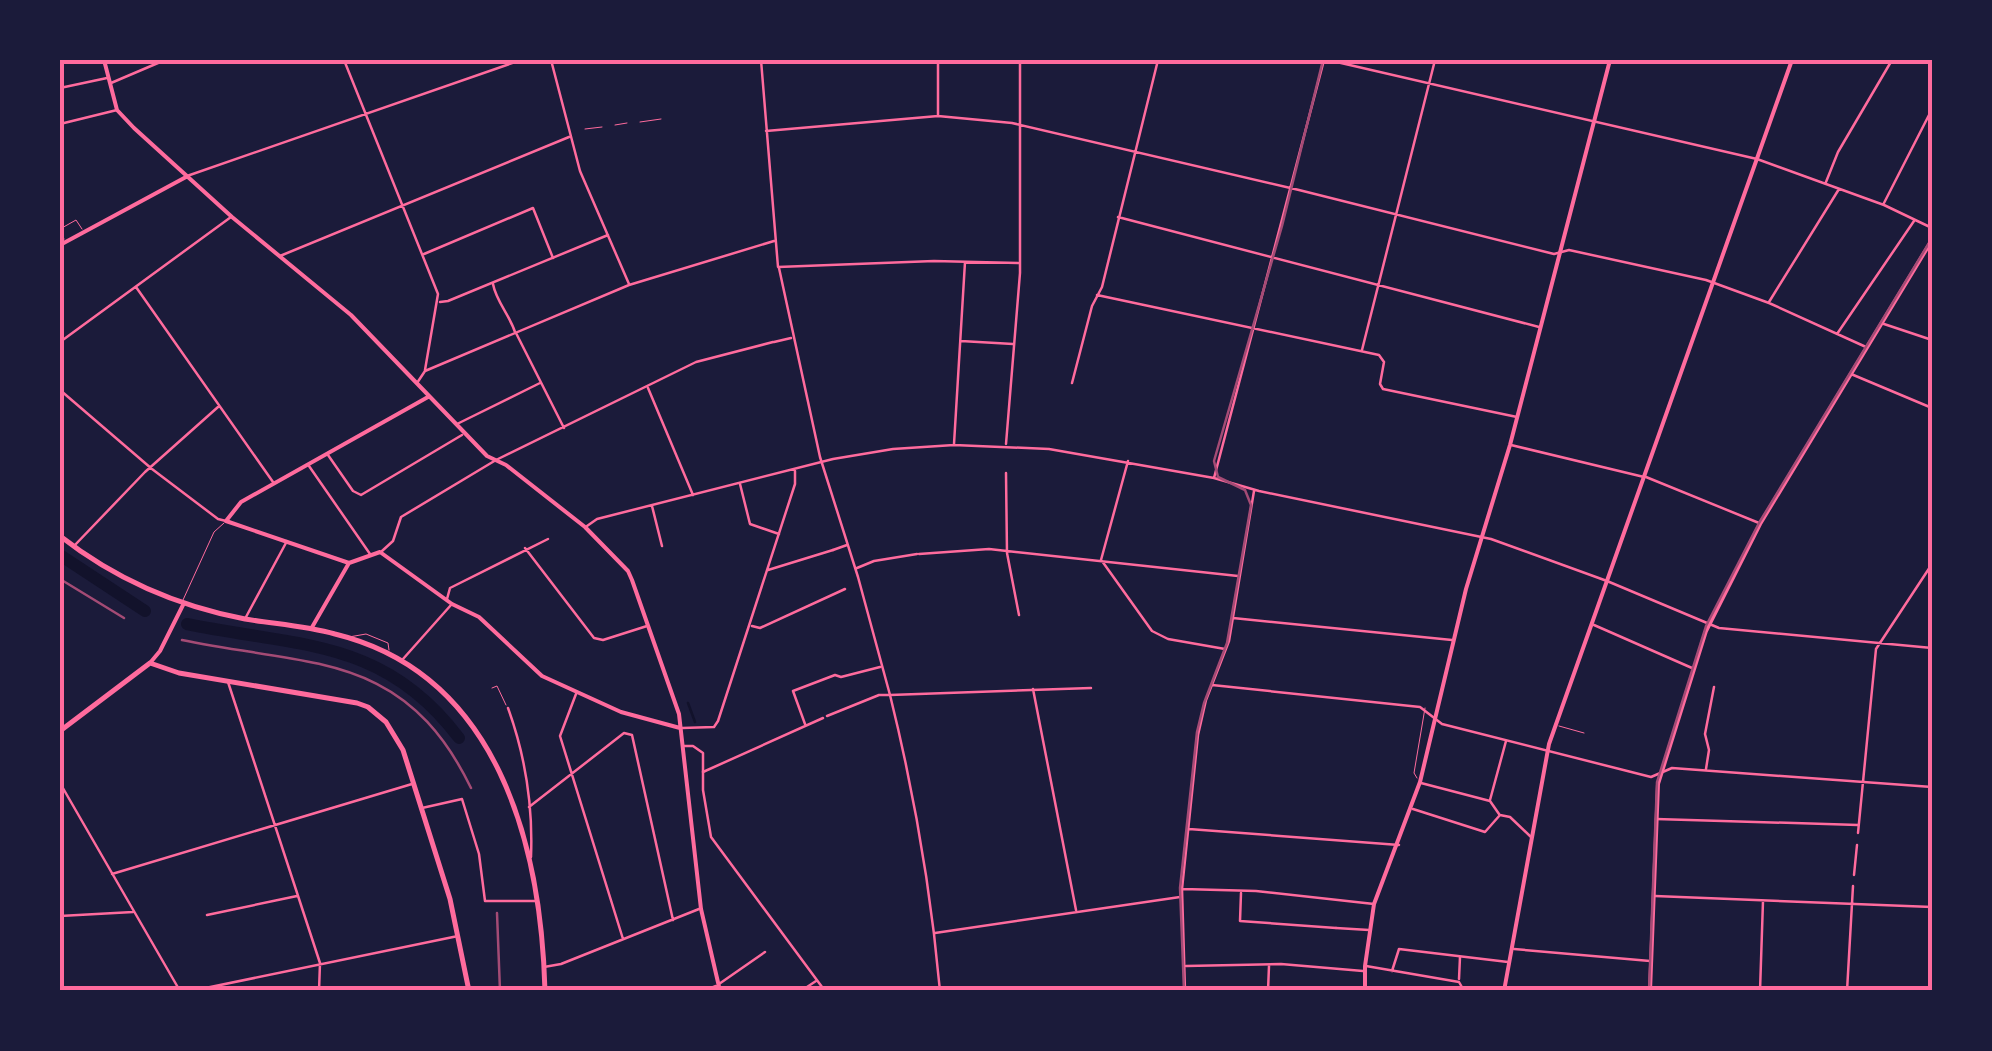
<svg xmlns="http://www.w3.org/2000/svg" width="1992" height="1051" font-family="'Space Grotesk',sans-serif">
<rect width="100%" height="100%" fill="#1b1b3a"/>
<g fill="none" stroke-linecap="round" stroke-linejoin="round">
<path stroke="#12122b" stroke-width="2.5" d="M688,703l7,19"/>
<path stroke="#12122b" stroke-width="12" d="M60,555l85,56
M187,624c111,23 197,14 272,114"/>
<path stroke="#ff6b9d" stroke-width="1" d="M640,122l21,-3
M615,125l12,-2
M585,129l17,-2
M60,229l16,-9 6,9
M60,231l4,8
M183,600l31,-68 10,-9
M349,637l17,-3 22,9 1,7
M492,688l5,-2 9,19
M1559,726l25,7
M1417,778l-3,-5 11,-65"/>
<path stroke="#ff6b9d" stroke-width="2.5" d="M60,88l47,-10
M424,254l109,-46 20,50
M779,268l41,189 38,120 32,118h-11l-52,21
M493,284c3,17 16,30 22,48
M774,342l17,-4
M1511,445l133,32
M309,466l61,88
M833,550l14,-5
M857,568l17,-7 43,-7
M805,724l-12,-33 42,-16 6,2 39,-10
M703,772l120,-54
M1421,783l69,18 9,13
M1490,800l16,-59
M1413,809l72,23 15,-17 10,2 21,20
M1241,893l-1,28 96,7
M1186,966l95,-2 82,7
M1459,979l1,-22
M719,984l46,-32
M1268,991l1,-25"/>
<path stroke="#ff6b9d" stroke-width="2.5" d="M344,60l94,234 -13,76
M551,60l29,111 49,113
M761,60l17,207 156,-6 84,2
M938,60v55
M1328,60l429,99 127,46 48,23
M111,83l54,-23
M60,124l57,-14
M766,131l172,-15 74,7 287,67 255,64 15,-4 137,30 63,23 97,44
M187,176l334,-116
M1826,182l12,-30 54,-92
M1884,203l45,-88 3,1
M1118,217l421,110
M280,256l289,-119
M136,287l137,195
M1097,295l282,60 5,7 -4,22 3,5 134,28
M440,302l8,-1 160,-66
M1769,302l70,-113
M1884,324l48,16
M516,333l48,95
M1837,334l77,-113
M961,341l52,3
M60,342l171,-125
M1362,350l73,-290
M1851,374l81,34
M417,383l8,-12 204,-86 145,-44
M1072,383l20,-77 10,-19 56,-227
M648,388l45,107
M60,390l92,79 66,50 8,2
M457,424l83,-41
M954,444l11,-182
M1006,444l14,-171v-213
M328,455l25,36 8,4 101,-60
M1006,473l1,80 12,62
M1646,477l113,46
M1214,478l110,-418
M740,484l10,40 29,10
M652,506l10,40
M587,526l10,-7 236,-60 60,-10 61,-4 95,4 165,29 45,13 232,48 116,42 112,47 213,20
M74,546l71,-74 73,-65
M525,548l69,90 9,2 44,-14
M382,551l11,-10 8,-24 95,-57 200,-98 77,-20
M919,554l70,-5 249,27
M1101,560l27,-99
M1102,561l50,70 16,8 57,10
M768,570l65,-20
M447,599l3,-11 98,-49
M246,617l41,-76
M1233,618l219,22
M1594,625l98,43
M752,626l8,2 85,-39
M403,659l48,-54
M228,682l92,281 -1,28
M1212,685l208,22 22,17 209,53 21,-9 260,19
M1033,689l43,221
M576,694l-16,42 63,203
M508,708c17,47 25,99 23,149
M682,728l32,-1 4,-6 77,-237v-13
M684,746h9l10,7v37l8,47 114,154
M1706,769l3,-19 -4,-16 9,-47
M60,783l120,208
M529,807l95,-74 8,2 41,185
M422,808l40,-9 17,55 6,47h50
M1656,819l202,6
M1189,829l210,16
M1858,833l18,-184 56,-85
M112,874l300,-90
M1854,875l3,-30
M1183,889l73,2 118,13
M1655,896l277,11
M207,915l90,-19
M60,916l73,-4
M1336,928l33,2
M935,933l245,-36
M1514,949l136,12
M1366,966l93,16 4,7 9,2
M544,967l17,-3 138,-55
M1392,971l7,-22 109,13
M191,991l267,-55
M703,991l13,-5
M801,991l15,-10
M940,991c-9,-100 -26,-199 -50,-296l201,-7
M1185,991l-3,-102 16,-154 8,-35 23,-59 25,-150
M1760,991l3,-90
M1847,991l6,-105"/>
<path stroke="#ff6b9d" stroke-width="4" d="M104,60l13,50 17,18 98,89 119,98 136,141 19,9 79,62 43,44 4,9 47,134 22,195 19,82
M60,245l126,-68
M349,563l-123,-42 15,-19 187,-105
M311,629l38,-66 31,-11 72,52 27,13 63,59 79,36 59,16
M150,663l10,-12 24,-48"/>
<path stroke="#ff6b9d" stroke-width="4" d="M1365,991v-25l9,-62 46,-122 46,-193 44,-144 100,-385
M1504,991l45,-247 243,-684
M1650,991l8,-207 48,-153 54,-107 172,-284"/>
<path stroke="#ff6b9d" stroke-width="5" d="M60,536c55,43 117,70 185,83 30,5 61,7 90,15 163,40 206,210 210,357
M60,731l90,-68 29,10 178,30 11,4 18,15 17,28 47,149 19,92"/>
<path stroke="#a44b75" stroke-width="2.5" d="M1184,991l-4,-103 17,-156 7,-29 23,-60 24,-138 -6,-15 -27,-13 -4,-16 68,-235 41,-166
M1649,991l8,-209 49,-156 53,-103 173,-285"/>
<path stroke="#a44b75" stroke-width="2.5" d="M60,579l64,39
M182,640c128,27 222,10 289,148
M497,913l3,78"/>
</g>
<rect width="1992" height="1051" fill="none" stroke="#1b1b3a" stroke-width="125"/>
<rect x="62" y="62" width="1868" height="926" fill="none" stroke="#ff6b9d" stroke-width="4"/>
</svg>
